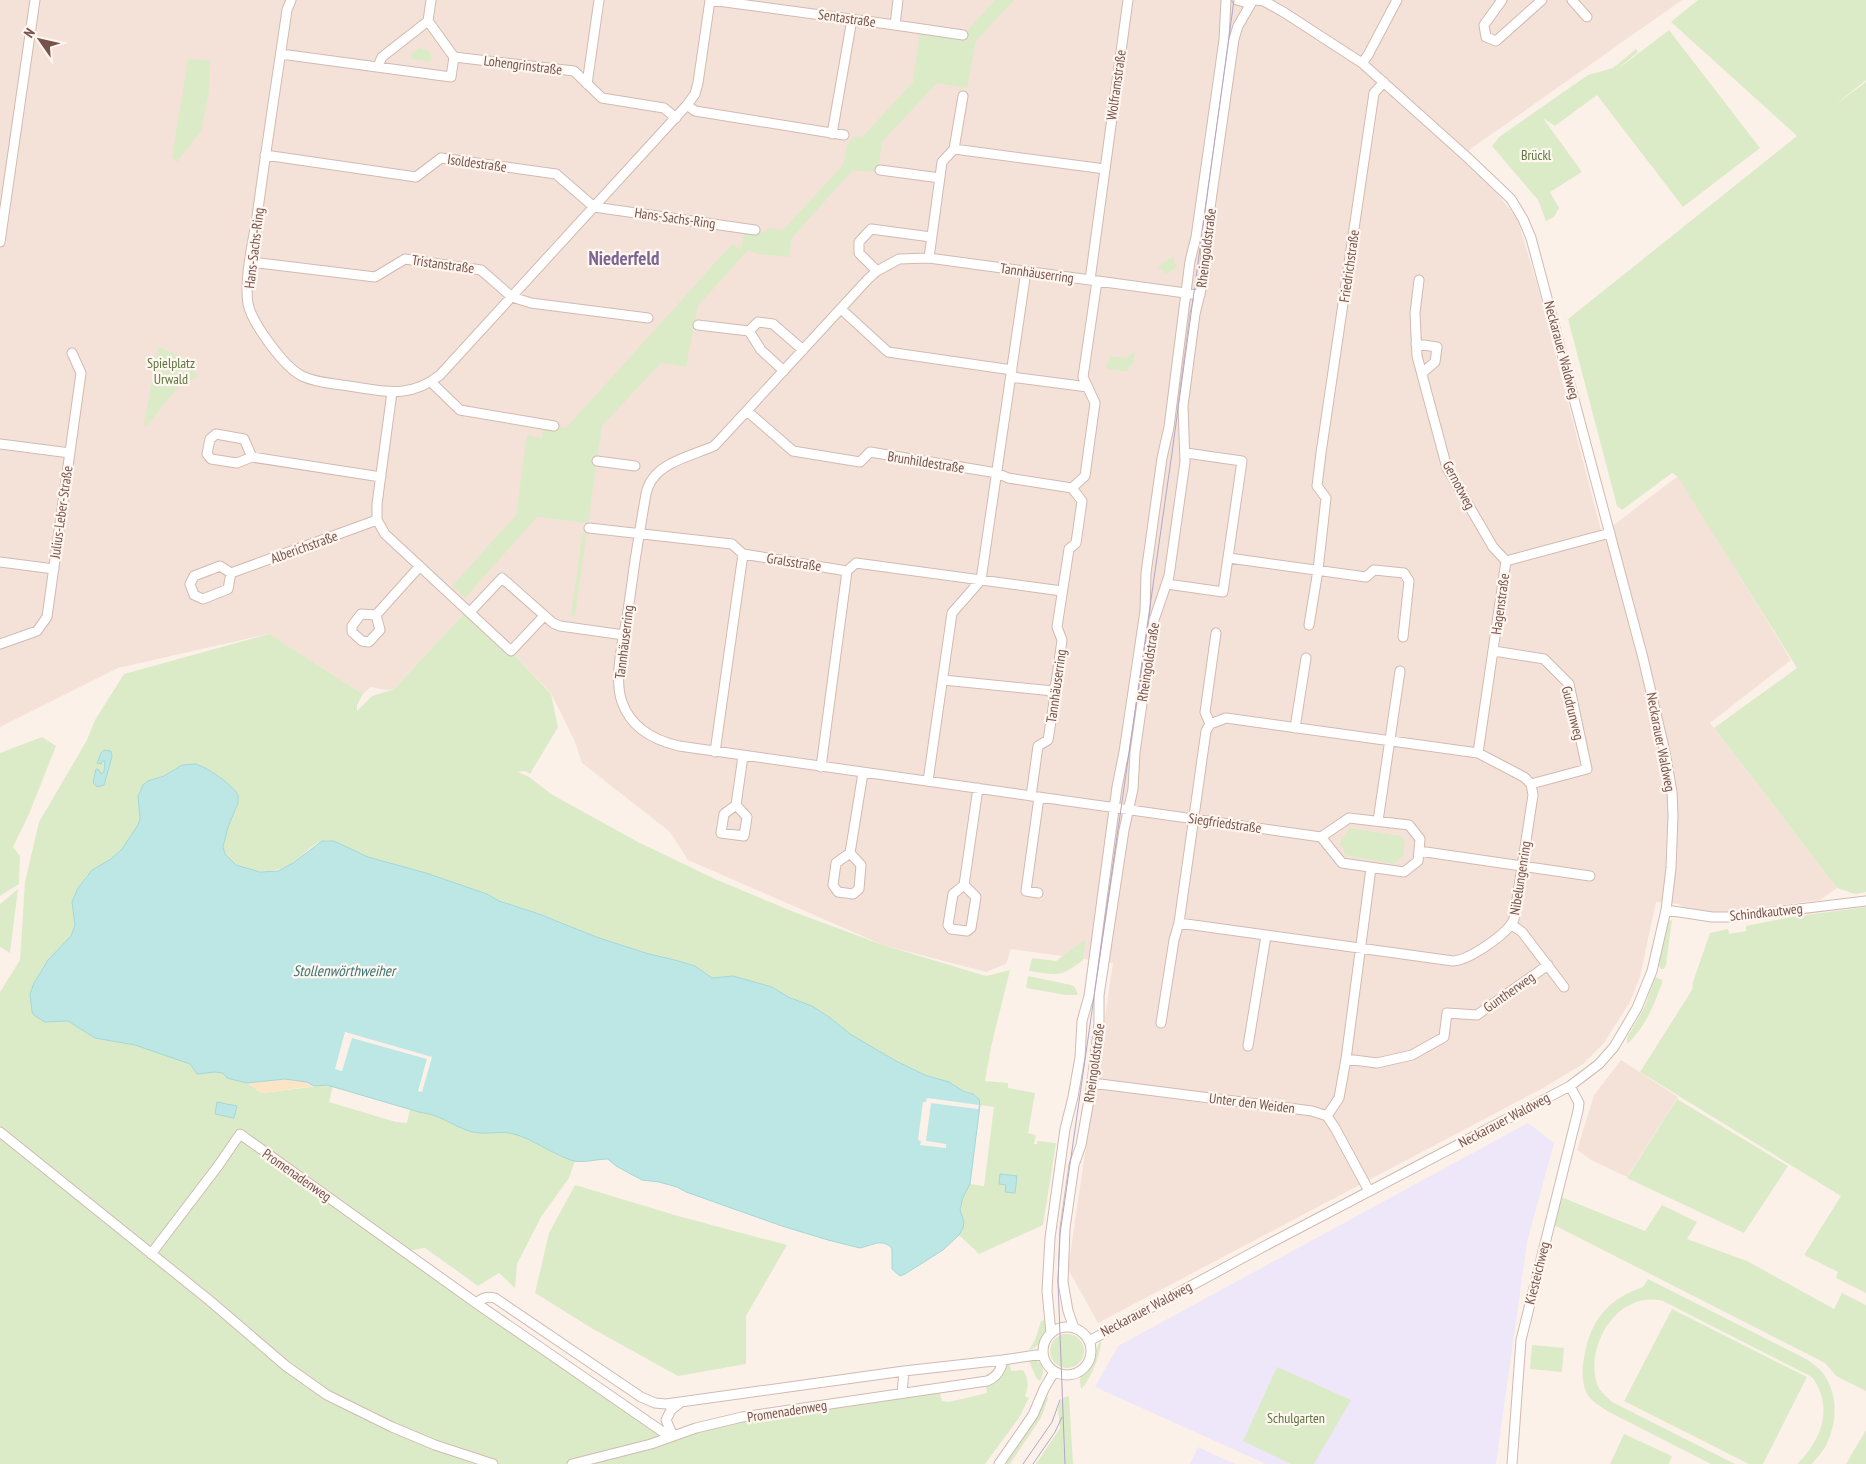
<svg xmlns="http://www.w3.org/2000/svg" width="1866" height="1464" font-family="'PT Sans Narrow',sans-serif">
<rect width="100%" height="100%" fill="#fcf1e9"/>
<path fill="#f4e2d8" d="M0,0h1682l-210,148 -11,10 33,32 23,28 20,66 65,250 76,-58 113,184 -81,63 127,165 -17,12 -99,13 -31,-3 -12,-6 -22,-2 -16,75 -10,25 -26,41 -21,21 -40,24 -445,235 -30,-54 45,-306 -102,-14 -5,15 -20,8 -103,-27 -195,-85 -18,-28 -88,-69 -7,-21 -24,-49 -40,-42 -44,-41 -73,79 -8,1 -15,-3 -8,7 -95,-60 -150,34 -118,59z
M1621,1060l57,37 -51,80 -36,-17 -14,-10 17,-55z"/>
<path fill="#eee6f9" d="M1528,1123l26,20 -27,99 -31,222h-230l-171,-77 23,-41z
M1198,1447l21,10 17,7h-46z"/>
<path fill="#dcebc7" d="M995,0h19l-38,41 -9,47 -30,-5 -55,59 -4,30 -26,-1 -60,67 -3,19 -33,-3 -8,-4 -50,56 -12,61 -25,-4 -59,63 -14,97 -51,-6 -72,81 -13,-12 64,-71 11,-80 15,3 1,-14 23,4 166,-184 9,5 4,-20 20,3 3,-4 15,2 60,-65 4,-20 8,-9 7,1 51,-55 7,-53 43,6z
M1698,0h168v80l-31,25 31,-23v810l-11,2 -18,-6 -123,-160 83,-60 -120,-192 -5,-3 -50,37 -5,-4 -49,-187 229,-183 -126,-114z
M1669,30l91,118 -77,59 -86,-112 -42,31 -12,-8 39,54 -32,20 9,16 -5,9 -8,4 -8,-21 -46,-54 7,-9 89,-62 25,-7 23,-19 2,3 -24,20z
M419,48c10,1 14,4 12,14l-20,-3 1,-6z
M188,59l22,1 -1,31 -8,40 -24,31 -5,-5z
M1173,256l1,2v4l4,4 -12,9 -3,-5 -6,-2z
M158,347c19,7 31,11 40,30l-17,8 -13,14 -21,27 -3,-2z
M1135,351l-2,12 -4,4 -1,5 -19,-3 -3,-3 5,-10 15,2z
M583,530l4,1 -12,85 -4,-1z
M467,610l44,41 40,43 7,33 -28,47 -5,-3 -7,1 11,5 22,17 87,48 77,37 79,33 89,33 103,31 24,-6 -19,77 -6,34 23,2v5l27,5 -7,40 8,2 -2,9h3v-3l19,2 -13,82 -64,29 -20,-19c7,-13 2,-12 1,-24 0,-10 5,-18 10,-27l14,2 10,-79 -14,-2 -1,-6 -10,-7 -6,-1 -28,-14 -10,-2 -29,-14 -46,-27 -21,-17 -17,-11 -24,-9 -16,-10 -39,-11 -21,2 -18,-12 -19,-6 -26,-6 -50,-16 -46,-19 -54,-18 -12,-7 -61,-21 -58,-16 -41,-17c-11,2 -18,9 -26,16 -19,17 -38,19 -61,10 -32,-12 -9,-42 -2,-63l-8,-18 -27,-18 -27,1 -12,8 -10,3 -14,11 -2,6 2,23 -2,6 -16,24 -11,10 -24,16 -9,13 -6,14 3,23 -4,11 -23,24 -14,23 11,39 23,-1 27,17 40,7 47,16 8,3 7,10 18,-2 8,1 5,5 19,5 15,10 65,-8 6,1 -4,16 67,20 11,1 3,-14 29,7 24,13 13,4 22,-1 16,2 20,8 25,14 16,5 -6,17 -28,39 -24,47 -2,24 -16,-15 -21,13 -53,-38 -17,3 -169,-123 -4,5 239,173 188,128 46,-6 44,-9 164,-24 24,-2 2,8 7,1 38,-9 -1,-8c13,-4 16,-8 20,-21h4l1,7 12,-1c6,10 6,15 2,26l4,2 -10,20 -34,46h-985v-472l20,-32 5,-78 14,-60 48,-82 8,-20 29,-46 145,-40 94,60 -6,11v6l15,-15 22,-7z
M42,737l14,9 -27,68 -16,33 7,9 -1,28 -19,12v-143z
M1348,828l53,8 4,5 -2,15 -9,8 -50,-9v-5l-4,-6 2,-7 5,-3z
M18,889l-8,64 -10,-6v-43z
M1866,907v386l-30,-15 2,-6 -34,-17 37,-59 -201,-124 52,-82 1,-8 17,-49 18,-4 1,5 17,-3v-5l45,-9z
M1672,920l-6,45 -2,4h-3l-3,-4 11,-44z
M1086,939l-3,21c-23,18 -26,15 -54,11l3,-13 24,3z
M1028,976l43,9 4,2 3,8h-12l-40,-7z
M1655,977l8,3c-8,23 -17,47 -36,64v-6l18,-32z
M1677,1099l111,67 -44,67 -117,-55z
M575,1185l103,31 109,29 -41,71v48l-68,12 -85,-47 -58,-36 14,-60z
M1561,1197l84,34 17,-26 35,17 -10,17 60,22 87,48 8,-16 24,12v86l-30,-15 -11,-13 -271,-138z
M1648,1279l160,81c5,4 11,8 15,13 14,19 15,46 5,68 -3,8 -10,16 -16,23h-15c25,-24 37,-57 15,-87l-149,-76c-35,-9 -63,23 -68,56 -1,10 -1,22 4,31 3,5 9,10 13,14l123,62h-24l-102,-52c-8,-5 -19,-11 -23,-20 -5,-12 -4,-27 -1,-39 6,-34 25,-55 58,-66z
M1672,1309l135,68 -44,87h-14l-125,-63z
M1046,1320c2,13 -4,26 -17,30l6,-10 6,-19z
M1050 1351a17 17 0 1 1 34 0a17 17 0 1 1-34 0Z
M1101,1340c1,11 -11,42 -20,49 0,-4 -2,-9 0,-13 3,-4 9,-7 11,-12 4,-9 3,-16 9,-24z
M1532,1345l32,3 -2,24 -32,-3z
M1035,1360c9,4 10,12 5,21l-4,-3 -7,-17z
M1277,1367l74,33 -37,64h-23l-48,-23z
M1046,1395l2,4 -7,19 -31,46h-5l32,-48z
M1069,1396l4,68h-37l24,-36 -2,-19 4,-11z
M1866,1430v34h-20z
M1624,1434l48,22 -3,8h-59z"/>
<path fill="#fbe5c5" d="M285,1079l22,3 7,4 -52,7 -15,-10z"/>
<path fill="#bde7e5" stroke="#a3d8d7" d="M104,750l7,1 1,6 -8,28 -7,2 -4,-4 3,-14 3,1 2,4 3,-2 1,-11h-3l-1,3 -4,-1 4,-10z
M196,764c12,4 36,20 42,31v8l-10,24 -5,20 2,7 11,11 24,7 18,-1 15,-8 29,-22h12l34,16 58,16 61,21 12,7 40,13 60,24 50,16 26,6 20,6 17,12 21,-2 39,11 16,10 24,9 17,11 21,17 46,27 29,14 24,7 14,9 10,3 6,5 1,6 -10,79 -7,13 -3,13 4,12 -1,6 -4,7 -16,15 -38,24 -5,2 -8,-7v-20l-2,-3 -6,-3h-7l-17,5 -32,-8 -46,-14 -96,-34 -9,-5 -18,-5 -17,-2 -26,-14 -8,-7c-12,0 -23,4 -34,2 -21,-6 -39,-21 -60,-27 -15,-4 -31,2 -45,-3 -20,-7 -28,-16 -50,-19l-92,-27 -13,1 -7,-4 -22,-3 -38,4 -20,-5 -4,-5 -8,-1 -18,2 -7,-10 -55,-19 -40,-7 -27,-17 -23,1 -10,-6 -3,-4 -2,-18 4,-11 14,-23 23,-24 4,-11 -3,-23 6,-14 14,-18 19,-11 11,-10 16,-24 2,-6 -2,-23 5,-11 5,-4 16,-5 18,-11z
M217,1102l20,4 -3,12 -19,-4z
M1000,1174l17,2 -2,17 -10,-1 1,-7 -7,-1z"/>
<path fill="#fcf1e9" d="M345,1032l87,25 -10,35 -4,-1 9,-32 -75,-21 -10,33 -7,-2z
M927,1098l52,7 -1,4 -47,-6 -5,38 20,3v4l-26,-3 1,-4 -3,-1 5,-38h3z"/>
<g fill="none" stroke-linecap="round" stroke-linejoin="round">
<defs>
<path id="minor" d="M291,0l-4,10c-10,69 -21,138 -30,207 -4,25 -13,62 -9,87 4,19 36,63 54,72 12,6 27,7 40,9 39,5 65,16 98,-10l247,-270 8,-11 3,-11 12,-83 185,25 3,-25
M1237,0l7,2 7,-2
M1502,0l-18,25 2,12 10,4 46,-41
M1572,0l15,17
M428,21l3,-21
M895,25l68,10
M281,54l170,23 3,-20 120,14 28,27 62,10 12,10
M1362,63l6,-8 29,-55
M378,66l4,-9 46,-36 26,36
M587,84l12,-84
M687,105l8,6 149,24
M832,134l20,-115
M954,149l151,20
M265,155l151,22 25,-19 115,16 38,33 161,23
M880,170l60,8
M0,242l35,-242
M929,258l13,-96 12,-13 9,-53
M251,262l124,15 30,-18 76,11 31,27 19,6 117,15
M877,271l-18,-18v-11l12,-13 60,8
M1090,280l38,-280
M1419,280l-4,33 2,43 30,112 46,79 13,14
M1200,295l-271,-37 -30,1 -22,12 -9,8 -150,163 -4,4c-25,11 -62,17 -68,48 -7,39 -13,78 -18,117 -4,26 -15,66 -6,91 9,26 31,38 57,44l642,91 21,26 62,9 14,-11 2,-22 -11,-14 -60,-7 -28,19
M841,309l47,43 124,18
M698,325l51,6 12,19 23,21
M749,331l9,-9 15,2 30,26
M1416,344l21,3 -2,15 -13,11
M1011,377l77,10
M431,382l29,28 94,16
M392,392l-15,112v16l8,14 126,117 33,-35
M747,411l46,40 67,11 10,-10 127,21 11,5 64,10
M0,444l70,9
M252,457l-8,-18 -28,-5 -6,5 -3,15 4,5 26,4 15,-6 129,20
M597,461l38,5
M1072,488l13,-12 10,-73 -12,-26 14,-96
M589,528l143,16 11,10
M1229,558l137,19 8,-7 30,3 5,8 -6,56
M0,562l54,7
M847,571l9,-8 206,28
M231,573l-3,16 -25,10 -9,-4 -4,-11 4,-8 26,-10 11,7 146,-53
M1167,584l56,8 19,-131 -56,-8
M470,612l32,-34 51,45 7,3 64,9
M376,615l-15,-1 -9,12v6l10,9 7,1 11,-12 -4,-15 44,-49
M1309,625l9,-55 8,-72 -9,-12 4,-33 53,-360 10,-11
M0,644l37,-13 10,-14 34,-244 -9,-20
M1494,651l50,8 25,25 18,85 -56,15
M943,680l110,11
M1226,718l252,35 46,24 7,7 2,11 -19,124c-6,15 -45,41 -61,42l-274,-38 27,-192 4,-7z
M1210,724l-5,-12 11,-79
M1295,728l11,-70
M715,752l28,-198 104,17 -26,196
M1478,753l28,-192 104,-28
M928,781l24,-168 29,-33 45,-309
M1031,796l7,-50 10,-6 6,-38 -2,-7 4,-12 6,-43 -5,-13 12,-78 7,-6 6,-42 -10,-13
M736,805l11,12 -3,19 -23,-3 3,-19 12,-9 7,-49
M1378,821l22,-150
M1419,851l171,25
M850,853l11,12 -2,24 -6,5 -15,-2 -5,-7 3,-22 14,-10 13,-80
M964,885l12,12 -5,31 -4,3 -16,-2 -3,-4 5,-31 11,-9 14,-97
M1038,893l-12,-2 13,-94
M1666,910l46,7h21l133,-16
M1512,925l10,7 42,55
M1161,1023l13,-83 5,-17
M1248,1046l18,-110
M1346,1059l31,4 35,-8 32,-18 3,-24 30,2 71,-50
M1092,1083l220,28 15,5 8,12 34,63
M1327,1116l12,-18 7,-39 25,-191
M0,1132l209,168 77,66 41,29 65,32 43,18 58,19
M151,1254l67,-88 22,-32 236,169 187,129 10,4
M476,1303c7,-5 11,-7 19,-5l146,99 14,6 11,1 238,-33 99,-11
M1043 1351a24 24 0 1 1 48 0a24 24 0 1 1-48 0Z
M1074,1328l-6,-17 -5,-29 2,-54 9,-63 7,-20 11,-62 7,-60v-28l25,-165 9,-41 2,-37 19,-132 15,-44 16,-114 -2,-56 12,-92 10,-41 1,-37 28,-197 4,-13 15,-26
M1051,1333l-4,-42 3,-53 15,-109 8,-32 7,-40 2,-36 7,-25 28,-209 7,-35 21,-141 1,-38 16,-115 7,-31 21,-166 6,-24 28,-197 2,-40
M1089,1341l172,-93 309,-162 29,-22 15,-17 23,-39 15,-37 14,-61 5,-42 2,-52 -1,-24 -7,-40 -22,-94 -112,-420 -8,-19 -12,-20 -43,-41 -106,-95 -77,-50 -21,-12 -8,-1
M902,1393l2,-22
M673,1436l-7,-16 5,-10 9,-7
M572,1464l79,-20 45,-16 46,-11 245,-36c10,-4 14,-11 16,-21l40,-6
M999,1464l34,-49 11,-26 10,-17
M1512,1464l9,-124 57,-229 1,-8 -9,-17"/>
</defs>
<use href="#minor" stroke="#d1bab1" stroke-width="11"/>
<use href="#minor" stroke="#fff" stroke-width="9"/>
<path stroke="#b2a6c7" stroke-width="1" d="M1023,1464l29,-42 8,-22
M1033,1464l22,-32 7,-15
M1065,1464l-7,-182 2,-48 111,-774 63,-460"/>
</g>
<g text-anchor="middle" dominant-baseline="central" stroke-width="4.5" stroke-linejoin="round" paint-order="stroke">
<g font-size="14" fill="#77534c" stroke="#fff6f0">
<text transform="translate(847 18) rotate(8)">Sentastraße</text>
<text transform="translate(523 65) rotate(7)">Lohengrinstraße</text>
<text transform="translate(1116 85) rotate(-82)">Wolframstraße</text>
<text transform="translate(477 163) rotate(8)">Isoldestraße</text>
<text transform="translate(675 218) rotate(8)">Hans-Sachs-Ring</text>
<text transform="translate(254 248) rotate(-83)">Hans-Sachs-Ring</text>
<text transform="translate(1206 248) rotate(-83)">Rheingoldstraße</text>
<text transform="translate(443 264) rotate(8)">Tristanstraße</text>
<text transform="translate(1349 266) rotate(-82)">Friedrichstraße</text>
<text transform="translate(1037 273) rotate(8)">Tannhäuserring</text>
<text transform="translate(1562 350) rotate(75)">Neckarauer Waldweg</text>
<text transform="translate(926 462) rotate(9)">Brunhildestraße</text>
<text transform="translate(1459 485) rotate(62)">Gernotweg</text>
<text transform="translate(61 512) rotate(-82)">Julius-Leber-Straße</text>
<text transform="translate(304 547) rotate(-20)">Alberichstraße</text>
<text transform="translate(794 562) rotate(9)">Gralsstraße</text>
<text transform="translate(1500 604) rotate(-82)">Hagenstraße</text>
<text transform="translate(624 642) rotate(-83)">Tannhäuserring</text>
<text transform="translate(1148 662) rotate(-81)">Rheingoldstraße</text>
<text transform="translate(1056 686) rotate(-82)">Tannhäuserring</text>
<text transform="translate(1573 713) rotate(76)">Gudrunweg</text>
<text transform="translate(1661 742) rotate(79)">Neckarauer Waldweg</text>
<text transform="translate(1225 823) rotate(8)">Siegfriedstraße</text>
<text transform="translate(1520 878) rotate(-81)">Nibelungenring</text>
<text transform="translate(1766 912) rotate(-6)">Schindkautweg</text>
<text transform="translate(1509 992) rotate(-35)">Guntherweg</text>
<text transform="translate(1094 1063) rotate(-82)">Rheingoldstraße</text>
<text transform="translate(1252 1103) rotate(7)">Unter den Weiden</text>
<text transform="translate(1504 1120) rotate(-28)">Neckarauer Waldweg</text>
<text transform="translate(297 1175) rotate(35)">Promenadenweg</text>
<text transform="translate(1537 1273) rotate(-76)">Kiesteichweg</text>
<text transform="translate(1146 1309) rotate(-28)">Neckarauer Waldweg</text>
<text transform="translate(787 1411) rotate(-9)">Promenadenweg</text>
</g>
<g font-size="14" fill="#5b7741" stroke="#fff6f0">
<text x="1536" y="155">Brückl</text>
<text x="171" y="363">Spielplatz<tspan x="171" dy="16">Urwald</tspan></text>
<text x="1296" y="1418">Schulgarten</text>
</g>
<g font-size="15" font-style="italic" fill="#3c7574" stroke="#fff6f0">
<text x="344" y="970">Stollenwörthweiher</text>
</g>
<g font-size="19" font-weight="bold" fill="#7a6593" stroke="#fff6f0">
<text x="624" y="258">Niederfeld</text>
</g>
</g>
<g transform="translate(40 40) rotate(304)" stroke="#fff6f0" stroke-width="4" paint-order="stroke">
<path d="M0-4L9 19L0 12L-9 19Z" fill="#77534c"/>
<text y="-8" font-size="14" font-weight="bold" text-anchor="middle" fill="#77534c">N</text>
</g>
</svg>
